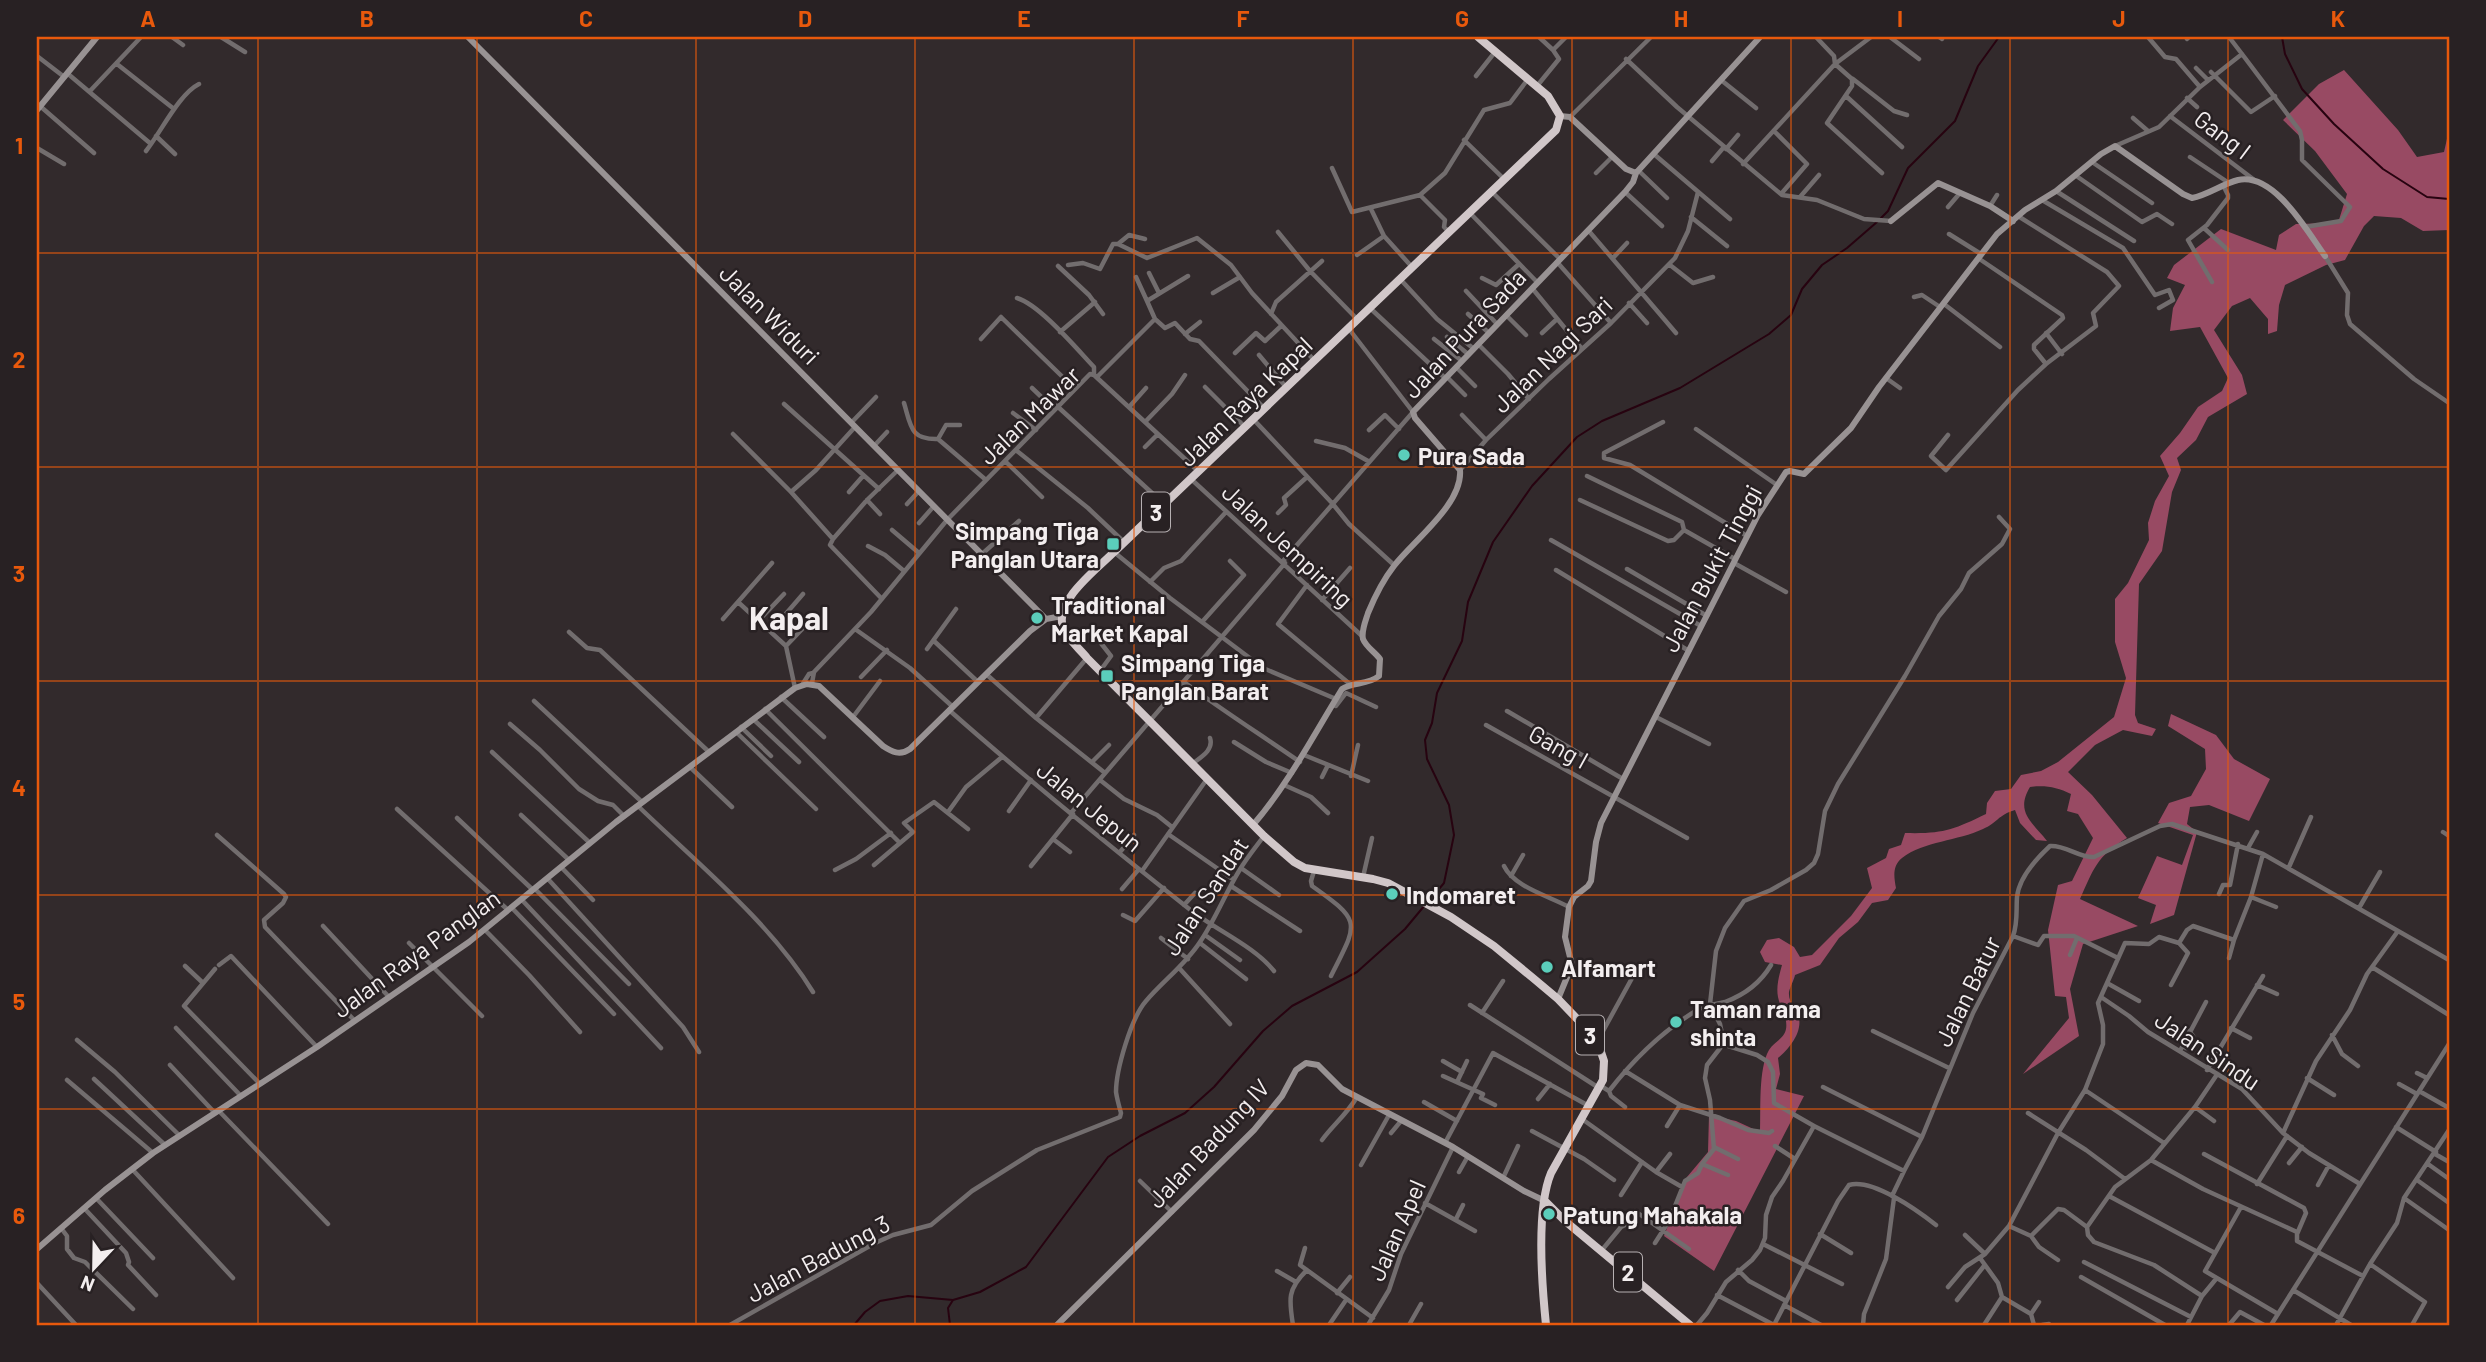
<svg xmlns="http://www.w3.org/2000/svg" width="2486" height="1362" font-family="Barlow,sans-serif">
<rect width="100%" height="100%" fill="#322a2c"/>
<path fill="#984a63" d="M2344,70l54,60 19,27 27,-5 5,-22v100l-26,1 -22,-13 -27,-2 -10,10 -19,34 -19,5 -41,20 -6,20 -2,26 -9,3v-15l-18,-21 -18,8 -18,24 28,45 5,19 -39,23 -12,23 -19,18 4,12 -9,22 -10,59 -23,33 -4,131 3,8 18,6 -4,7 -29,-6 -28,15 -27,27 24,23 35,43c-30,18 -33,30 -47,61l58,27 -55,18 -13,45 9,47 -56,38 46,-56 -3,-21 -11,-1 -7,-66 10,-45 14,-4 21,-43 -15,-24 -11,-3 4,-17c-14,-7 -26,-9 -41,-7 -15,25 2,35 17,54l-11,-1 -16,-17 -5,-13c-17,5 -18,13 -32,19 -25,12 -59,12 -81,29 -10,8 -8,19 -6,30l-8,12 -16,3 -14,19 -19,16 -19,27 -25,10c-1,5 -5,12 -6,17 -1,11 8,17 10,26 3,15 -10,31 -21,40l2,16 -4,15 28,7 -90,175 -50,-35 23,-59 21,-25 1,-37 27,6 24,11c1,-22 -2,-63 9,-82 5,-8 15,-11 17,-21 2,-12 -6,-21 -8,-32 -2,-11 1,-21 4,-32l-17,-3 -5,-10 7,-12 12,-2 15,9 6,10 12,-2 39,-39 21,-28 -5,-20 19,-10 3,-9 12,-4 4,-12c38,1 48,-3 81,-19l1,-11 8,-12 16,-2 10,-14 20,-4 17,-9 56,-45 12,-39 -11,-36v-43l13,-16 21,-43 -1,-17 7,-22 14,-25 -9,-20 20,-23 18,-26 24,-16 6,-13 -28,-51 -30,4 3,-23 12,-23 -18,-7 7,-13 47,-36 55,21 3,-15 17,-11 42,-1 9,-29 -32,-43 -32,-31 36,-36z
M2171,714l45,21 18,24 36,20 -21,42 -40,-16 -19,2 -3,17 10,8 -23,83 -24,9 6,-19 -18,-7 19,-42 25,9 11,-30 -35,-12 11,-20 22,-7 15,-27 -1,-20 -37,-23z"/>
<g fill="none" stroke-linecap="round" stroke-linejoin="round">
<path stroke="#270310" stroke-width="2" d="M2282,37l3,17 17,35 32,35 49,45 44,28 22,2
M1881,218l7,-7 20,-43 47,-47 23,-55 21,-29
M1429,901l15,-18 10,-48 -5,-30 -22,-46 -2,-19 7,-17 5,-30 25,-52 6,-39 25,-60 39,-56 45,-49 25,-16 78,-33 89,-54 22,-19 11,-26 20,-24 25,-17 30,-26
M854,1325l11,-13 15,-11 28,-5 45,4 27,-8 46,-25 82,-110 32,-21 45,-23 29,-26 49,-56 29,-25 65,-34 48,-43 20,-24
M950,1325l-2,-17 5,-8"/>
<path stroke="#726d6e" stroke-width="4.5" d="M172,37l11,8
M221,37l24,15
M1539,37l14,13
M1816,37l18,19 1,8 36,-27
M1890,37l29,22
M1939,37l3,2
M2148,37l17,20 11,2 24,28
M2229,37l13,17
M2187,39l2,-2
M37,56l26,20
M1626,59l51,48 105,88 35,5 47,19 27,2
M117,64l57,45
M2196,68l12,12
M2211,72l40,40 24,-16
M67,73l84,71
M1476,76l19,-24
M1853,79l41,32 13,4
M1721,80l35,28
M1537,86l22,-27 -6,-9 13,-13
M90,91l51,-54
M1846,96l56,51
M2187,98l10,9
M40,106l54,47
M2170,116l83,63
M1570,117l81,-80
M2133,118l15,13
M1774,131l33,33 -26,30
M156,136l19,18
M1464,140l40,39
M2115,146l44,-19 41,-40 42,-33 58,77 2,9v20l48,47 -9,14 -36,6
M37,148l27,16
M1726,149l12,-14
M146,151c15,-19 33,-57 53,-67
M1655,155l75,64
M2190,157l39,26
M1712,161l12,-14
M2092,162l60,41
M1743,164l92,-100 17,15v7l-25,37 55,50
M1332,168l20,44 68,-17 25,25 -1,7 4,4
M1639,171l28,27
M1596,173l16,-16
M2075,175l67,47 15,-8 15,10
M2056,191l78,50
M1492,192l68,67
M1625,192l37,34
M1420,195l25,-22 39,-63 26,-7 18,-24
M1800,197l19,-22
M2042,200l81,48 32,47 14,-5 4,10 -14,8
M1990,206l7,-11
M1948,207l12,-14
M1371,209l13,27 28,31
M1470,213l67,69
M2018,216l89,56 12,14 -26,27 3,13 -50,38
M1691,217l36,29
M2204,228l24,22
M1588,230l88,103
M1278,232l32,39 47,48
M1949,234l32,20
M1118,244l11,-9 16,4
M1357,255l27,-19
M2325,256l23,37 -1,22 3,9 64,55 35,24
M1613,258l14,-15
M1557,262l54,61
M1068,265l15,-2 17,6 13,-25h5l29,14 50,-20 34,27 21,28 62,67
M1670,265l23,18 20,-6
M1058,266l31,29 14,19
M1149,273l10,20
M1188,276l-41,25 8,18 10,9 10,-5 15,16 9,2 65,67
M1136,277l11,24
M1482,278l14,7 23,-21
M1401,280l36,39 37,30
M2212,282l-24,-42 19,-15 21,-27v-3l-5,-10
M1532,288l50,61
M1466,291l31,33
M1213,293l27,-16
M1914,297l8,-2 18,12
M1017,298c23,7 59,50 77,69v8
M1629,303l18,20
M1944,304l56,43
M1371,309l74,69
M1271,314l5,-12 46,-41
M1468,314l21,19
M1506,315l20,20
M1060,332l35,-30
M1542,333l15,-14
M2046,333l16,21
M1185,334l15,-12
M1447,337l21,17
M981,339l20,-22 74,72
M1434,339l28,22
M1478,344l30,30 21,25
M1235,353l21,-20 9,8 16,-15
M1259,355l27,32
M1456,367l19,19
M1097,377l58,-58
M1447,377l18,18
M1886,378l14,10
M1205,387l39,39
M1032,388l22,21
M904,403c7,23 6,37 34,36l48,41
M784,404l95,85
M1057,406l107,98
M1130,406l16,-18
M1013,413l23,17
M1462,415l24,25
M1254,420l78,83 17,21 45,41
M1146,421l26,-27 13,-19
M1663,422l-59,31v5l26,7 117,71
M851,423l25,-26
M1696,429l81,56
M1369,430l16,-15 14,14
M733,434l58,58 42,47
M1948,435l-17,21 15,14 72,-80 28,-26 -12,-15v-4l29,-27 -1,-3 -84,-57
M938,439l8,-14h14
M1316,441l29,7 23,13
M874,446l13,-14
M1145,447l13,-13
M1017,451l71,57 36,34
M1006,462l36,35
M1460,470l26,-30 63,-61 62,-56 64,-65 13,-27 10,-39
M1587,476l95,46 2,8
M1191,479l171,157
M791,492l25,-22 39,-43
M849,492l14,-16
M867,500l13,14
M1580,500l88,41 6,-1 10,-10 51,29
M907,504l12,-13
M1278,513l8,-8 -2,-7 23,-21
M919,523l15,-17
M892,530l27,23
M833,539l34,-39 31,-30
M833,539l-3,6 52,54
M1551,540l150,86
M868,546l17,9 19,16
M1114,552l56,46 93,70 73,31
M982,554l37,-33
M1283,561l130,-149 -64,-83
M1734,563l52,29
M1627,569l80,47
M1556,570l133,81
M1150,582l14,-14 17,-7 45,-49
M1307,585l-29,39 73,61
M1322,600l28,-32
M738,602l48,44 9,42
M723,619l49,-56
M759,620l25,-26
M1202,622l42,-47 -14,-14
M855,629l55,39 43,39
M771,631l32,-37
M569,632l18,16 13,2 109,102
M934,641l44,41
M1100,642l11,14 -11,15
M786,646l21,-22
M927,649l29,-40
M986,674l50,44 69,55
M861,677l26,-27
M1184,682c38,28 77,53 116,80
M812,683l2,-11 57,-60 76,-92 143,-146 4,1 104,96
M802,685l7,-11 4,-1
M781,697l43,40
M534,701l108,101
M1333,705l3,1 10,-13 30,14
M765,709l135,134
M949,710c78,69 158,134 239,198 27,22 65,37 86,63
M1507,711l116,68
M853,717l27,-36
M1656,717l53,27
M1036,718l51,-60
M753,719l46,43
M510,724l30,26 39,39 19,12 15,4 11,11
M1486,725l201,113
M741,727l30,29
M736,732l80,77
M1234,742l32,20 26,11
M492,752l98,91
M1304,755l64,26
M1092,762l17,-17
M1192,764c9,-7 22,-14 18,-26
M690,767l42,40
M1351,776l7,-31
M1322,777l6,-12
M1100,780l24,19 33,16 15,12
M1284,785l27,12 17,16
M638,806c59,57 132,116 175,186
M397,809l111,101
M1009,811l22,-31
M948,812l18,-25 36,-30
M1071,813l214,-250
M521,815l48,45
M457,818l76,72
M2443,832l6,4
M1168,834l66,46
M217,835l67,59 2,3 -3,6 -19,17 1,7 90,94
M1053,839l17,13
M2248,848l9,-16
M1120,852l14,-17
M874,865l39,-33 -9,-9 30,-21 34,27
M1031,866l42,-52
M1504,866c10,21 45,30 65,41
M561,867l32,33
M2289,867l22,-50
M1241,868l38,27
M835,870l21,-11 35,-26
M1142,871l65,-92
M1314,871l-3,10 1,5c51,36 46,36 19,90
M1511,876l12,-21
M1363,877l9,-39
M548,879l135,148 16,25
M1231,886l69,45
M535,889l94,95
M1122,889l17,-20
M2219,894l4,-9h7l8,-41
M2251,897l25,10
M522,900l139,148
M1184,905l11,-12
M512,908l102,106
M2359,908l21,-36
M1123,915l12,6 29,-33
M323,926l66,71
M485,930l44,45 51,57
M1205,935l35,25
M2013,936l25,9 6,-9h30l44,22
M1161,938l27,21
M409,943l73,73
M1200,943l46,36
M2070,955l7,-17
M2229,958l5,-18
M219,965l12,-9 86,91
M185,966l17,16
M2372,967l77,48
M215,969l-31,37 76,78
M1180,969l50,55
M2107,983l32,18
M2171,985l17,-32 -9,-10
M2257,985l20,9
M2101,997l28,19 19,16 94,57 41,44 26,20 51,31
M1470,1005l129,83
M1482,1013l21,-32
M176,1028l65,68
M2231,1028l19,10
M1873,1031l76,37
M2332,1035l10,19 16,12
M77,1040l38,32 64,63
M1597,1042l40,-73
M1722,1044l35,11 11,7 5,10 1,31 40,23
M2186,1048l7,-12 -4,-5
M2180,1051l26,-49
M1443,1061l19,11
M170,1065l44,47
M2207,1070l56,-94
M1625,1071l55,34 40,13 28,12 21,3 3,-2
M2417,1073l10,5
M1443,1076l40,18 -2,4 14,7
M2307,1078l27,17
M94,1079l71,66
M67,1080l86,73
M1458,1080l9,-19
M2399,1084l18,10
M1601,1086l8,5 2,5 14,11
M1823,1087l99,50
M2085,1090l79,53
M1609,1091c24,-31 56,-62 90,-82 8,-5 17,-4 26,-7 19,-7 36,-20 46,-37
M2419,1091l30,17
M1538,1099l12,-15
M1424,1102l33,19
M2195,1107l19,14
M218,1110l110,114
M2028,1113l58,37 39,29
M1582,1119l74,53 26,15
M1667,1126l13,-21
M2396,1127l40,25
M1532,1131l52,28 30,21
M1391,1133l10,-12
M2283,1133l33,-72 34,-51 17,-36 31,-43
M1322,1140c11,-15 25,-26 35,-43
M1445,1143l48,-90 96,53
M1775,1146l20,13
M1714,1147l24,12
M2204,1154l100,54 2,5 -9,21v7l66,35
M2435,1154l14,8
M2151,1160l52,29 94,43
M2289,1163l13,-16
M1702,1164l26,11
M2428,1164l21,15
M1361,1165l28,-50
M132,1169l101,109
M1459,1172l9,-16
M1656,1172l14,-18
M1503,1178l15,-32
M2417,1180l32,23
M1140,1181l32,31
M2257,1184l30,-48
M2318,1185l11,-20
M1621,1195l21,-33
M1892,1196l12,-25
M2109,1196l106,57
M96,1198l57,60
M2404,1198l45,32
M1425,1203l50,28
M2241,1207l-36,64 73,43
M84,1208l42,45 3,9 -1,3 28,30
M1456,1219l7,-14
M2009,1226l22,10 27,-27 6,1 23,17
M61,1228l6,8v13l7,9 11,4 48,47
M1820,1234l31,19
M1965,1235l20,19
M2031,1236l8,11 19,13
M1655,1243l14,-22 16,-40 13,-8 4,-9 12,-15 -4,-49 -5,-22 2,-13 14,-18 2,-8 -3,-15 -10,-20 6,-53 9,-23 19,-27 27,-11 35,-20 8,-7 4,-9 7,-43 13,-27 67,-108 34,-60 22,-27 8,-16 33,-29 8,-15 -11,-12
M1763,1244l79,40
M1305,1248l-5,17 73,53
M1602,1250l19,-23 6,-3 8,-13 54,38
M1980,1258l18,25 4,14
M2084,1262l107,55
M2370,1264l55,38 -13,23
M1738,1270l11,11 37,20
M1277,1271l19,11
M2081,1277l84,48
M37,1283l39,42
M1948,1287l17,-20 20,-13 24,-28 49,-93 27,-43 18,-46v-19l-5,-22 27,-60 24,1 10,-7 20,6 8,-13 6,-4 41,14 17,-43 12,-43
M2293,1290l58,35
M1337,1293l13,-16
M1717,1295l57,30
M2202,1296l-48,-31 -60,-23 -6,-7 -1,-8 28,-40 36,-27 44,-53 21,-31
M2002,1297l29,17 3,11
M1957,1300l27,-34
M1784,1305l37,20
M2031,1314l8,-12
M730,1325l145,-82 18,-8 38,-10 41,-34 65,-41 83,-33 1,-4c-2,-7 -4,-14 -5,-21 0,-22 15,-74 30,-91 18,-21 39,-36 54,-59 15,-22 25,-48 39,-71 7,-12 16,-23 25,-35
M1293,1325c-4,-25 -6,-36 14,-55
M1329,1325l17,-25
M1368,1325l21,-35 12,-36 52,-107
M1409,1325l12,-21
M1697,1325l10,-12 19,-31 26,-22 8,-10 5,-12 1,-23 6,-18 11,-16 31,-55 90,45 18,-34 51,-124 40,-77c5,-13 3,-26 4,-39 2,-20 19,-38 33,-51 16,-1 29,12 44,11l66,-31 12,-2 91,30 186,106
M1774,1325l64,-124 11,-16c23,-7 68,25 87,40
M1863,1325l1,-11 22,-55 8,-61
M1984,1325l18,-28
M2042,1325l7,-1
M2187,1325l15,-29 14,-17
M2229,1325l11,-13 24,13
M2271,1325l178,-281
M2336,1325l34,-61 27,-41 7,-25 45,-68"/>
<path stroke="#989293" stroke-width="6" d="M468,37l578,582
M37,110l60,-73
M1560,116l10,1 56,52 10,4 124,-136
M1891,221l47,-38 52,23 23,15
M1253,825c36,-42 60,-89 89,-136 11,-7 26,-4 37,-13l1,-17c-5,-7 -14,-12 -17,-20 -2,-8 3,-19 5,-26 7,-17 15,-33 26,-47 19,-25 69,-62 66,-96l-45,-52 -2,-6 212,-220 8,-10 3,-9
M1558,999l14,-34 -7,-28 4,-30 5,-10 14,-11 3,-5 5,-39 5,-19 157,-308 28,-43 4,-1 14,3 47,-46 28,-41 118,-153 28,-24 31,-19 45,-37 14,-8 68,48 9,4c16,-3 30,-14 46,-18 36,-8 69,51 87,76
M37,1249l68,-59 48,-37 164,-106 152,-105 147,-120 179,-134 12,-4 12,2 64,60c9,6 17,10 27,3l120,-118 16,-12 16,-3
M1057,1325l197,-195 28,-34 14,-26 10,-7 12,2 24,24 111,58 71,44 21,10"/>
<path stroke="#d1c7c9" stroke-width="8" d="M1478,37l70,59 12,20 -4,14 -442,422c-17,17 -60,49 -51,75 4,12 17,22 24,31l177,178 30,26 11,6 68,11 15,4 63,34 43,29 39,32 25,21 24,25 18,25 4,12 -1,19 -52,93c-15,36 -9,113 -5,152
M1545,1201l20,20 125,104"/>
</g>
<path fill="none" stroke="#e8590c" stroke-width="2" stroke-opacity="0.55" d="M258,37v1288M477,37v1288M696,37v1288M915,37v1288M1134,37v1288M1353,37v1288M1572,37v1288M1791,37v1288M2010,37v1288M2228,37v1288M37,253h2412M37,467h2412M37,681h2412M37,895h2412M37,1109h2412"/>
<g fill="#5bcebb" stroke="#282123" stroke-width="2.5">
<circle cx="1404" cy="455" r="7"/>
<rect x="1106" y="537" width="14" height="14" rx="3.5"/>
<circle cx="1037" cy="618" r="7"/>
<rect x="1100" y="669" width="14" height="14" rx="3.5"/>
<circle cx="1392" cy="894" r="7"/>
<circle cx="1547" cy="967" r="7"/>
<circle cx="1676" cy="1022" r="7"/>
<circle cx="1549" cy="1214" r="7"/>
</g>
<g text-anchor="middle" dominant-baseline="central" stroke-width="5" stroke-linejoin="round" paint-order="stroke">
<g fill="#282123" stroke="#b6b0b2" stroke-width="2">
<rect x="1142" y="492.5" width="28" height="39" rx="5"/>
<rect x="1576" y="1015.5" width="28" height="39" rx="5"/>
<rect x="1614" y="1252.5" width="28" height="39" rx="5"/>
</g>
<g font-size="23" font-weight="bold" fill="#f3eeef">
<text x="1156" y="512">3</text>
<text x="1590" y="1035">3</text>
<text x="1628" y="1272">2</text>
</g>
<g font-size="24" fill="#f3eeef" stroke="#282123">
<text transform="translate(2223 134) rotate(37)">Gang I</text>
<text transform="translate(770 314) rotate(45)">Jalan Widuri</text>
<text transform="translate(1464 333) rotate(-47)">Jalan Pura Sada</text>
<text transform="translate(1552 354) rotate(-44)">Jalan Nagi Sari</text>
<text transform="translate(1245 401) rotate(-44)">Jalan Raya Kapal</text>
<text transform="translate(1029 415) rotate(-44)">Jalan Mawar</text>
<text transform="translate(1288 545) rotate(43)">Jalan Jempiring</text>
<text transform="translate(1711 568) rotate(-62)">Jalan Bukit Tinggi</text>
<text transform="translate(1559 746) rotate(29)">Gang I</text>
<text transform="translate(1090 806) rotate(39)">Jalan Jepun</text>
<text transform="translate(1205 896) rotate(-57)">Jalan Sandat</text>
<text transform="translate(416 953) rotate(-36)">Jalan Raya Panglan</text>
<text transform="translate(1967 991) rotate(-64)">Jalan Batur</text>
<text transform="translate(2208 1050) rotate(34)">Jalan Sindu</text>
<text transform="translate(1208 1143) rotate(-47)">Jalan Badung IV</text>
<text transform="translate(1396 1230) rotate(-66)">Jalan Apel</text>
<text transform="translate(818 1258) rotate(-28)">Jalan Badung 3</text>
</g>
<g font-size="24" font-weight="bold" fill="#f3eeef" stroke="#282123" text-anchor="start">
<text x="1418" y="455">Pura Sada</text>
<text x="1099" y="530" text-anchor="end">Simpang Tiga<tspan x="1099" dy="28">Panglan Utara</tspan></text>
<text x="1051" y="604">Traditional<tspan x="1051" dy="28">Market Kapal</tspan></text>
<text x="1121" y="662">Simpang Tiga<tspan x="1121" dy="28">Panglan Barat</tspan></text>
<text x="1406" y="894">Indomaret</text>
<text x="1561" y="967">Alfamart</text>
<text x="1690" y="1008">Taman rama<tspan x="1690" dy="28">shinta</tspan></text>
<text x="1563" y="1214">Patung Mahakala</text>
</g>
<g font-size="32" font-weight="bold" fill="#f3eeef" stroke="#282123">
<text x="789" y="617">Kapal</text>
</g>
</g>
<rect width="2486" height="1362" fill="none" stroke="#282123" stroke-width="77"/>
<g transform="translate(94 1268) rotate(202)" stroke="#282123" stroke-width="5" paint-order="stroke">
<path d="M0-5L12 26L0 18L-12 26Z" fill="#f3eeef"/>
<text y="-10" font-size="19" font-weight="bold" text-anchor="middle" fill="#f3eeef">N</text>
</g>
<rect x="38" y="38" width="2410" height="1286" fill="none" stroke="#e8590c" stroke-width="2.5"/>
<g font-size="23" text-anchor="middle" font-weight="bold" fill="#e8590c">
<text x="148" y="27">A</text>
<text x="367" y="27">B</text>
<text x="586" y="27">C</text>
<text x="805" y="27">D</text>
<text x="1024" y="27">E</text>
<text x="1243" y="27">F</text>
<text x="1462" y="27">G</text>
<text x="1681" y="27">H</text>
<text x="1900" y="27">I</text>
<text x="2119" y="27">J</text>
<text x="2338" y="27">K</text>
<text x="19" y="154">1</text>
<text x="19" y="368">2</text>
<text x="19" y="582">3</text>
<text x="19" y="796">4</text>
<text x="19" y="1010">5</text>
<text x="19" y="1224">6</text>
</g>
</svg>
